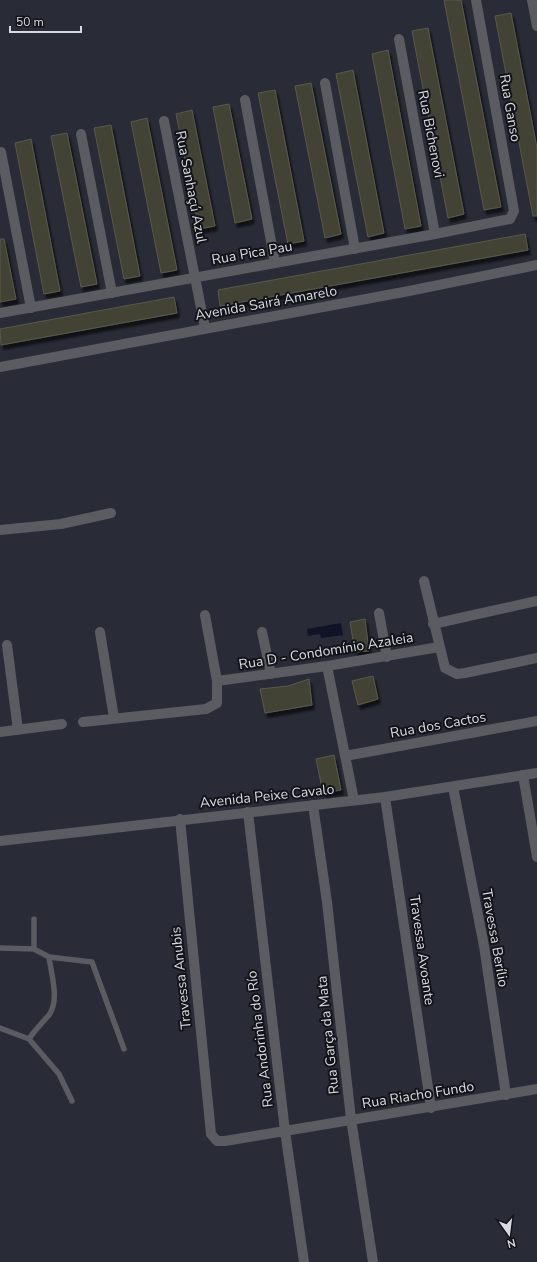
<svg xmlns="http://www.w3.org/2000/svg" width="537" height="1262" font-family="'Nunito Sans',sans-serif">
<defs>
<filter id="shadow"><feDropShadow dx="2.5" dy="4.5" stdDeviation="1" flood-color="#0009"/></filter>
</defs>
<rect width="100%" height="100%" fill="#292b36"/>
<path fill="#111329" d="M341,623l2,12 -22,3 -1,-4 -12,2 -1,-7z"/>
<path fill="#424235" stroke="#59594c" filter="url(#shadow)" d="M444,0h17l40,207 -17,3z
M511,13l26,135v68h-4l-38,-200z
M428,28l36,186 -16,4 -36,-187z
M388,50l33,176 -16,3 -33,-175z
M353,70l31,163 -16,4 -32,-163z
M311,83l30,151 -16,4 -30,-152z
M275,90l29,151 -16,3 -30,-151z
M229,104l23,115 -17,4 -22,-116z
M192,110l23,116 -16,3 -23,-115z
M147,118l30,152 -16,3 -30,-151z
M111,125l29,151 -16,3 -30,-151z
M67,133l30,151 -16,3 -30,-151z
M31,139l29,152 -16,3 -29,-151z
M525,234l3,16 -308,56 -2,-16z
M0,239h4l12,60 -16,3z
M174,297l3,16 -176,32 -1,-16z
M365,619l4,32 -14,1 -5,-30z
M373,676l5,23 -20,6 -6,-24z
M309,679l3,26 -47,8 -5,-24 28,-3z
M334,755l7,35 -18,3 -7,-34z"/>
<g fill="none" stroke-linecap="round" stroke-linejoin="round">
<path stroke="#5b5c62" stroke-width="5.5" d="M34,919v30
M0,948l34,1 15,8 43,5 32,87
M0,1028l29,11 30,35 13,27
M29,1039c6,-9 13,-16 20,-24 11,-15 2,-41 0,-58"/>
<path stroke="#5b5c62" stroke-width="10" d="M532,0l5,26
M399,39l36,195
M325,83l30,166
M245,100l30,163
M164,121l41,207
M81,134l31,159
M1,152l30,156
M0,313l435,-79 75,-15 4,-8 -38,-211
M0,367l409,-76 128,-26
M0,530l61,-6 50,-11
M424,581l21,87 12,6 8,-1 72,-15
M379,613l8,44
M433,624l104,-23
M100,632l14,86
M262,632l9,42
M7,645l11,85
M327,666l27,134
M217,681l110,-15 112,-19
M83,722l123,-13 11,-6v-22l-12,-66
M0,732l62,-8
M345,756l192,-35
M523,775l14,82
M453,787l31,159 22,149
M385,797l46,311
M313,805l14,97 24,217 22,143
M248,812l37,319 19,131
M180,819l31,315 6,7h8l312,-52"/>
<path stroke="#5b5c62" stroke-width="10" d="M0,841l385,-44 152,-24"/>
</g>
<g text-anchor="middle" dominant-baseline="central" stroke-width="4" stroke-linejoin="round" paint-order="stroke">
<g font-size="14" fill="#d9dae1" stroke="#131419">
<text transform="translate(510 108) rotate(80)">Rua Ganso</text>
<text transform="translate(431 134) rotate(79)">Rua Bichenovi</text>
<text transform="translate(191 187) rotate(79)">Rua Sanhaçú Azul</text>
<text transform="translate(252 253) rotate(-10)">Rua Pica Pau</text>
<text transform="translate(266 303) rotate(-10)">Avenida Sairá Amarelo</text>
<text transform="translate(326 651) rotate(-9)">Rua D - Condomínio Azaleia</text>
<text transform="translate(438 725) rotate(-10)">Rua dos Cactos</text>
<text transform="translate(267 796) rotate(-6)">Avenida Peixe Cavalo</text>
<text transform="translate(495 938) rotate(80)">Travessa Berílio</text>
<text transform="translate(422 950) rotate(82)">Travessa Avoante</text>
<text transform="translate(181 978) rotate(-96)">Travessa Anubis</text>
<text transform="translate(328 1035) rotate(-96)">Rua Garça da Mata</text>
<text transform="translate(260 1039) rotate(-97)">Rua Andorinha do Río</text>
<text transform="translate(418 1095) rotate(-9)">Rua Riacho Fundo</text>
</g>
</g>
<g transform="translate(509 1234) rotate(166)" stroke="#131419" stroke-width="3" paint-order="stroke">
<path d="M0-3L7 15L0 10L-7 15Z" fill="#d9dae1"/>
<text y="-6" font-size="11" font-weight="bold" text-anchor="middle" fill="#d9dae1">N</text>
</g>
<path d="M10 26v6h71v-6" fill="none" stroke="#d9dae1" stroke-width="2"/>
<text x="16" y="26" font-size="12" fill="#d9dae1" stroke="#131419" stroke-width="3" paint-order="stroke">50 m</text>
</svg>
